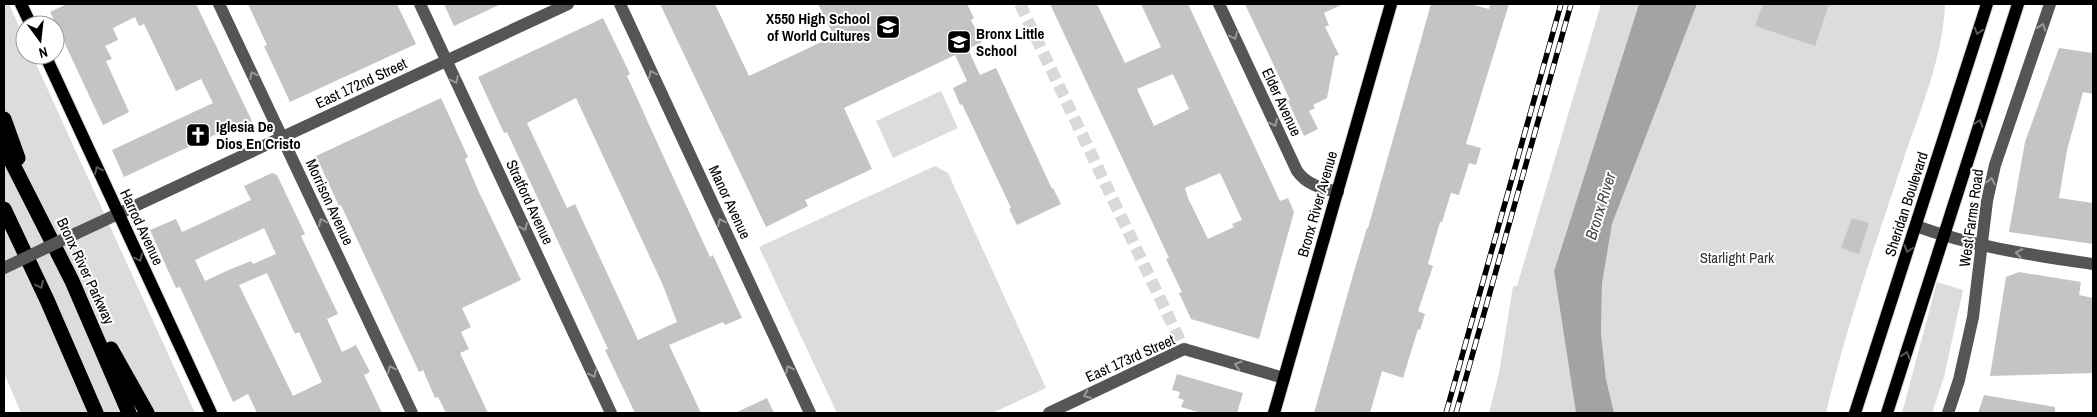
<svg xmlns="http://www.w3.org/2000/svg" width="2097" height="417" font-family="'Archivo Narrow',sans-serif">
<rect width="100%" height="100%" fill="#fff"/>
<path fill="#dcdcdc" d="M4,4h5l16,35v16h7l163,358h-174l-17,-40z
M1601,4h38l-85,267 22,142h-87l10,-40 14,-87h4z
M1697,4h248c-2,53 -24,104 -41,154 -28,84 -58,169 -78,255h-212l-8,-34 -5,-46 1,-49 10,-60z
M941,91l17,37 -65,30 -17,-37z
M935,166l13,7 98,215 -54,25h-155l-78,-166z
M1937,282l26,8 -19,87 -12,36h-30z"/>
<path fill="#a3a3a3" d="M1639,4h58l-85,220 -10,60 -1,49 5,46 8,34h-38l-22,-142z"/>
<path fill="#c4c4c4" fill-rule="evenodd" d="M67,4h129l56,117 -25,12 -2,-3 -101,47 -12,-27 101,-47 -12,-24 -25,12 -32,-67 -5,2 -4,-9 -22,11 5,12 -13,6 7,13 -6,2 23,51 -26,13 -53,-113z
M248,4h149l19,40 -126,58 -26,-56 3,-1z
M444,4h57l-47,22z
M660,4h55l34,72 85,-40 -16,-32h149l7,14 -3,2 11,22 -14,7 12,26 16,-7 56,121 1,-1 8,16 -44,21 -8,-16 2,-1 -49,-104 -2,1 -7,-17 14,-7 -12,-26 -111,53 28,61 -67,31 3,6 -42,21z
M1050,4h47l28,59 36,-16 -20,-43h47l92,197 8,-3 6,14 -35,127 -68,-20 -12,-26 3,-1 -16,-33 3,-1zM1173,74l16,35 -35,17 -17,-37zM1220,173l22,47 -10,4 2,3 -26,12 -20,-41 -3,-10z
M1245,4h98l-19,9 5,12 -4,2 14,28 -4,1 -8,42 -14,7 2,3 -6,3 9,18 -14,7 -16,-35 2,-1z
M1431,4h39l19,5 1,-5h19l-43,140 15,4 -5,17 -7,-2 -10,32 -8,-2 -9,29h-2l-12,42 5,2 -15,45 7,3 -5,16 -2,-1 -15,49 -21,-7 -12,42h-56l39,-138 14,-47h1z
M1763,4h66l-14,42 -60,-20z
M603,18l27,56 -3,2 39,86 44,95 3,-2 29,63 -17,7 -2,-3 -54,23 32,68h-66l-30,-63 3,-1 -101,-217 -3,1 -26,-56zM576,98l86,185 15,39 -39,18 -63,-136 -8,4 -40,-85z
M2059,48l34,5v41l-10,-2 -16,58 -8,48 34,5v41l-84,-12 16,-90z
M441,98l27,59 -3,2 13,31 43,90 -59,28 9,19 -10,5 8,17 -9,4 28,60h-42l-8,-16 -3,1 -12,-28 -4,2 -78,-167 -2,1 -23,-50z
M272,173l5,2 28,59 -4,2 37,78 -11,5 15,33 14,-7 14,27 -6,3 18,38h-125l-9,-19 -15,8 -53,-115 -4,1 -10,-22 -16,-36 26,-11 6,13 24,-11 45,-21 -7,-14zM264,228l12,26 -23,10 -2,-3 -20,8 -26,12 -10,-21zM267,273l28,61 4,-2 23,50 -29,14 -54,-111z
M1852,218l17,5 -10,31 -18,-6z
M2019,272l62,10 -2,13 14,3v75l-103,3 16,-99z
M1177,374l66,19 -6,20h-36l-20,-6 3,-7 -6,-2 2,-6 -8,-2z
M1984,395l71,12v6h-77z
M767,398l7,15h-39z"/>
<g fill="none" stroke-linecap="round" stroke-linejoin="round">
<path stroke="#d9d9d9" stroke-width="12" stroke-dasharray="12 6" stroke-linecap="butt" d="M1020,4l164,345"/>
<defs>
<path id="major" d="M21,4l10,21
M45,55l166,358
M1274,413l117,-409
M1855,413l132,-409
M1887,413l131,-409"/>
<path id="highway" d="M4,119l14,39
M4,147l68,134 57,132
M4,209l43,91 49,113
M111,349l36,64"/>
</defs>
<use href="#major" stroke="#dbdbdb" stroke-width="14"/>
<use href="#highway" stroke="#dbdbdb" stroke-width="17"/>
<path stroke="#555" stroke-width="12" d="M219,4l193,409
M420,4l191,409
M620,4l190,409
M1219,4l78,167c10,14 24,17 41,21
M1916,226c58,21 116,29 177,38
M77,233l491,-229
M1049,413l135,-64 100,29
M1948,413l11,-33 14,-63 14,-116 8,-36 55,-161"/>
<use href="#major" stroke="#000" stroke-width="12"/>
<use href="#highway" stroke="#000" stroke-width="15"/>
<defs>
<path id="rail" d="M1446,413l115,-409
M1456,413l115,-409"/>
</defs>
<use href="#rail" stroke="#000" stroke-width="5.5"/>
<use href="#rail" stroke="#fff" stroke-width="4" stroke-dasharray="11" stroke-linecap="butt"/>
<path stroke="#555" stroke-width="12" d="M4,268l73,-35"/>
</g>
<defs><path id="oneway-chevron" d="M-2-3.5L2.5 0L-2 3.5" fill="none" stroke-width="1.6" stroke-linecap="round" stroke-linejoin="round" transform="scale(1.25)"/></defs>
<g stroke="#999">
<use href="#oneway-chevron" transform="translate(2042 27) rotate(-71)"/>
<use href="#oneway-chevron" transform="translate(1234 36) rotate(65)"/>
<use href="#oneway-chevron" transform="translate(652 74) rotate(-115)"/>
<use href="#oneway-chevron" transform="translate(253 75) rotate(-115)"/>
<use href="#oneway-chevron" transform="translate(455 80) rotate(65)"/>
<use href="#oneway-chevron" transform="translate(1274 123) rotate(65)"/>
<use href="#oneway-chevron" transform="translate(1991 181) rotate(-78)"/>
<use href="#oneway-chevron" transform="translate(322 222) rotate(-115)"/>
<use href="#oneway-chevron" transform="translate(721 222) rotate(-115)"/>
<use href="#oneway-chevron" transform="translate(524 227) rotate(65)"/>
<use href="#oneway-chevron" transform="translate(2019 253) rotate(-171)"/>
<use href="#oneway-chevron" transform="translate(1238 365) rotate(-164)"/>
<use href="#oneway-chevron" transform="translate(391 369) rotate(-115)"/>
<use href="#oneway-chevron" transform="translate(789 369) rotate(-115)"/>
<use href="#oneway-chevron" transform="translate(593 374) rotate(65)"/>
<use href="#oneway-chevron" transform="translate(1087 395) rotate(155)"/>
</g>
<g stroke="#595959">
<use href="#oneway-chevron" transform="translate(1978 31) rotate(107)"/>
<use href="#oneway-chevron" transform="translate(1979 123) rotate(-72)"/>
<use href="#oneway-chevron" transform="translate(98 170) rotate(-115)"/>
<use href="#oneway-chevron" transform="translate(1908 249) rotate(108)"/>
<use href="#oneway-chevron" transform="translate(139 258) rotate(65)"/>
<use href="#oneway-chevron" transform="translate(40 285) rotate(64)"/>
<use href="#oneway-chevron" transform="translate(1906 355) rotate(-73)"/>
</g>
<defs>
<symbol id="school-square" viewBox="-11 -11 22 22"><rect x="-9" y="-9" width="18" height="18" rx="4" fill="#000" stroke="#fff"/><path d="M0-5L7-2L0 1L-7-2ZM-4 1L0 2.5L4 1V4Q0 6-4 4Z" fill="#fff"/></symbol>
<symbol id="church-square" viewBox="-11 -11 22 22"><rect x="-9" y="-9" width="18" height="18" rx="4" fill="#000" stroke="#fff"/><path d="M-1.2-6h2.4v3.5h3.3v2.4h-3.3V6h-2.4V-.1h-3.3v-2.4h3.3Z" fill="#fff"/></symbol>
</defs>
<g fill-rule="evenodd">
<use href="#school-square" x="874" y="13" width="28" height="28"/>
<use href="#school-square" x="945" y="28" width="28" height="28"/>
<use href="#church-square" x="184" y="121" width="28" height="28"/>
</g>
<g text-anchor="middle" dominant-baseline="central" stroke-width="4" stroke-linejoin="round" paint-order="stroke">
<g font-size="15" font-weight="bold" fill="#000" stroke="#fff" text-anchor="start">
<text x="870" y="18" text-anchor="end">X550 High School<tspan x="870" dy="17">of World Cultures</tspan></text>
<text x="976" y="33">Bronx Little<tspan x="976" dy="17">School</tspan></text>
<text x="216" y="126">Iglesia De<tspan x="216" dy="17">Dios En Cristo</tspan></text>
</g>
<g font-size="15" fill="#000" stroke="#fff">
<text transform="translate(361 83) rotate(-25)">East 172nd Street</text>
<text transform="translate(1282 102) rotate(65)">Elder Avenue</text>
<text transform="translate(330 202) rotate(65)">Morrison Avenue</text>
<text transform="translate(530 202) rotate(65)">Stratford Avenue</text>
<text transform="translate(730 202) rotate(65)">Manor Avenue</text>
<text transform="translate(1317 204) rotate(-74)">Bronx River Avenue</text>
<text transform="translate(1906 204) rotate(-72)">Sheridan Boulevard</text>
<text transform="translate(1971 218) rotate(-82)">West Farms Road</text>
<text transform="translate(142 227) rotate(65)">Harrod Avenue</text>
<text transform="translate(86 271) rotate(65)">Bronx River Parkway</text>
<text transform="translate(1130 358) rotate(-24)">East 173rd Street</text>
</g>
<g font-size="15" fill="#333" stroke="#fff">
<text x="1737" y="257">Starlight Park</text>
</g>
<g font-size="16" font-style="italic" fill="#444" stroke="#fff">
<text transform="translate(1600 206) rotate(-73)">Bronx River</text>
</g>
</g>
<rect width="2097" height="417" fill="none" stroke="#000000" stroke-width="10"/>
<g transform="translate(40 40) rotate(165)"><circle r="24" fill="#ffffff" stroke="#999999"/>
<path d="M0-4L9 19L0 12L-9 19Z" fill="#000000"/>
<text y="-8" font-size="14" font-weight="bold" text-anchor="middle" fill="#000000">N</text>
</g>
</svg>
